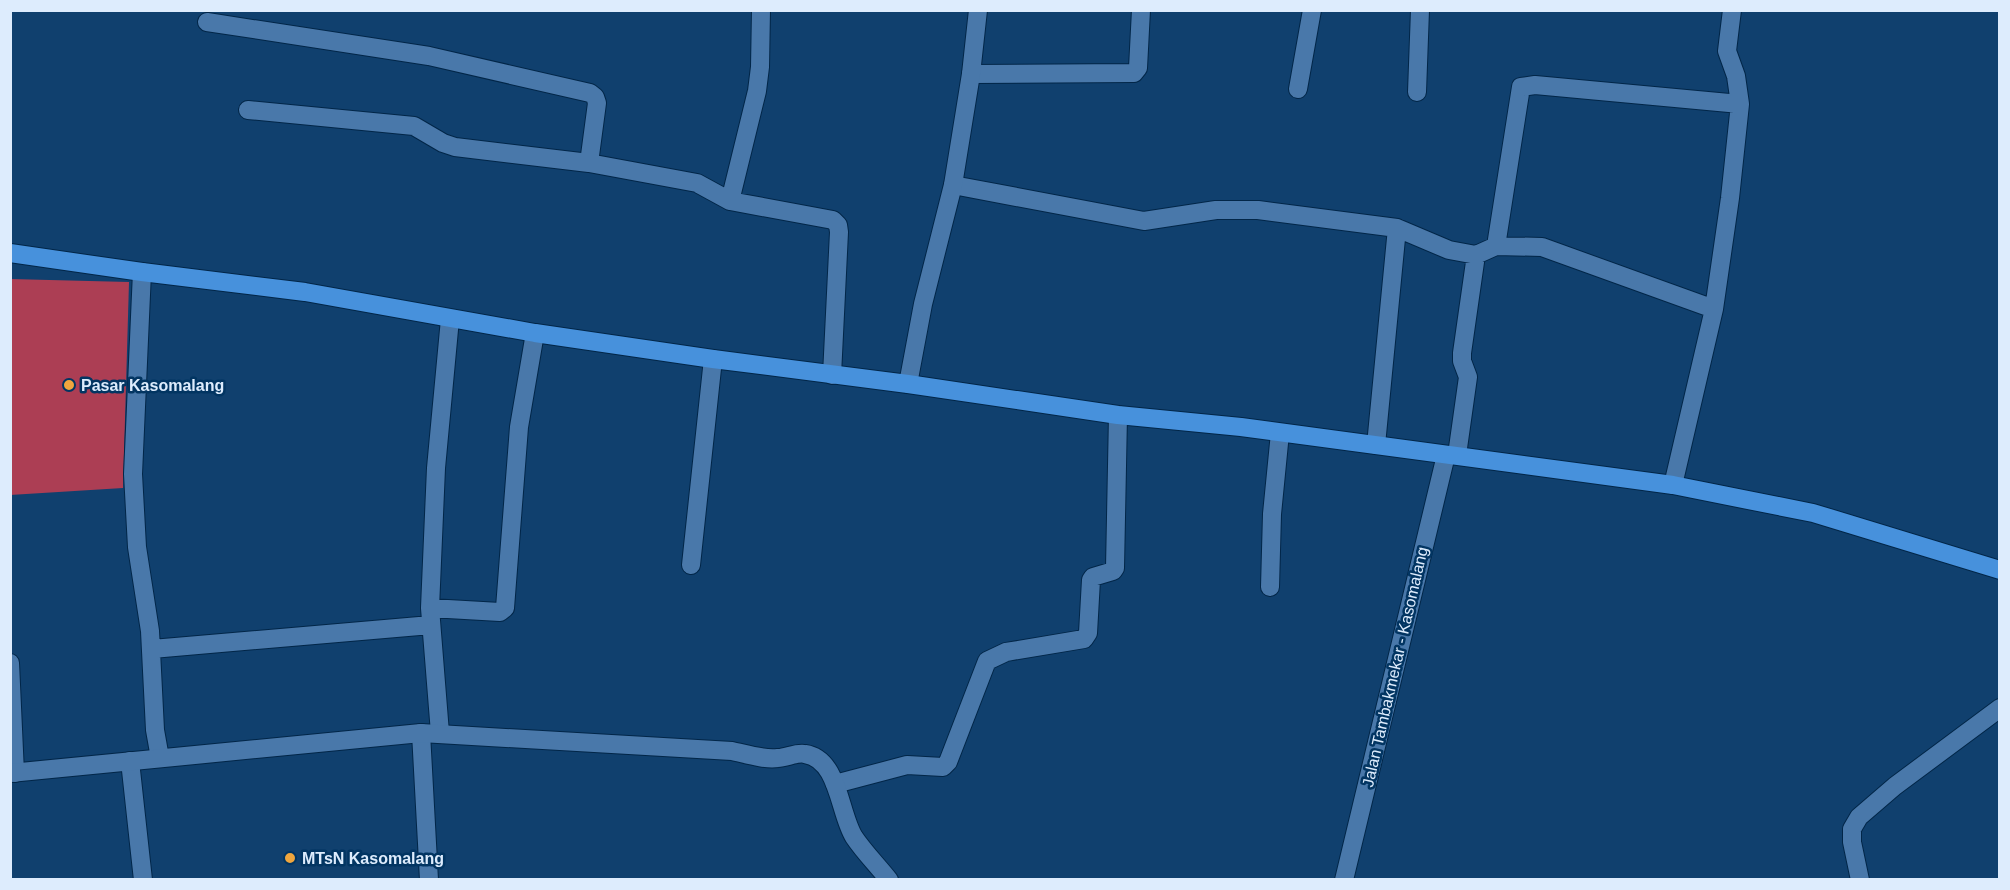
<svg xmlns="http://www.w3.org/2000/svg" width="2010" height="890" font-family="Helvetica,sans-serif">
<rect width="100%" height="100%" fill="#10406e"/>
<path fill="#ac3e54" d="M10,279l119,3 -6,206 -113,7z"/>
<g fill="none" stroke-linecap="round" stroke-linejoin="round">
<defs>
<path id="street" d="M207,22l222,34 161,37 5,4 2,6 -8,60
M971,74l163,-1 4,-5 3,-58
M1298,89l14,-79
M1417,92l3,-82
M248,110l166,16 29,17 12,4 134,16 108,20 33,18 103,19 5,5 1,7 -7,143
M953,185l191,36 72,-11h42l139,18 52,22 27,5 20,-9 46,1 172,62
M730,201l27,-110 3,-24 1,-57
M1496,246l25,-159 14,-2 205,19
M142,272l-9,202 4,73 13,84 5,99 5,28
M1376,445l21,-217
M1457,455l11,-78 -6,-16v-8l14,-98
M1673,485l41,-176 16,-111 10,-94 -4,-28 -9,-25 5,-41
M691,565l22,-206
M1270,587l2,-73 8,-81
M430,608l70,4 5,-4 14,-181 16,-94
M152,649l279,-24
M10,663l5,110
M421,733l8,147
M440,733l-10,-125 6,-140 14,-149
M130,761l13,119
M835,784l72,-19 36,2 5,-5 39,-101 19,-9 78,-13 4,-6 3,-53 2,-3 20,-6 2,-3 3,-153
M1860,880l-8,-38v-13l7,-12 36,-31 105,-78"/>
<path id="secondary" d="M908,384l15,-80 30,-119 18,-111 7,-64
M10,773l411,-40 311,18c14,3 32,9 46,7 8,0 19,-6 27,-4 34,5 34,59 49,83 10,15 24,29 35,43
M1344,880l102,-425"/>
<path id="primary" d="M10,253l132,19 163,20 230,41 178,26 195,25 210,31 123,12 432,58 140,28 187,57"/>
</defs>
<use href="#street" stroke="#022648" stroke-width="20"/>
<use href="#secondary" stroke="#022648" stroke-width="20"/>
<use href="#primary" stroke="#022648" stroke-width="20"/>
<use href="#street" stroke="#4978aa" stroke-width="18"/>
<use href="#secondary" stroke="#4978aa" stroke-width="18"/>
<use href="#primary" stroke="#4791dc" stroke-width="18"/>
</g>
<g fill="#f0a63e" stroke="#023562" stroke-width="2">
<circle cx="69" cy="385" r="6"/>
<circle cx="290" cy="858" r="6"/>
</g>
<g text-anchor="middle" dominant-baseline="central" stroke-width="5" stroke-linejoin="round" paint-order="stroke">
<g font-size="16" font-weight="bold" fill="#ddecfd" stroke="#023562" text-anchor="start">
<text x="81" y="385">Pasar Kasomalang</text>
<text x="302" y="858">MTsN Kasomalang</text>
</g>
<g font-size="16" fill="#ddecfd" stroke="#023562">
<text transform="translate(1395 667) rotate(-77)">Jalan Tambakmekar - Kasomalang</text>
</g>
</g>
<rect width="2010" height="890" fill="none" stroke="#ddecfd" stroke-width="24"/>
</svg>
